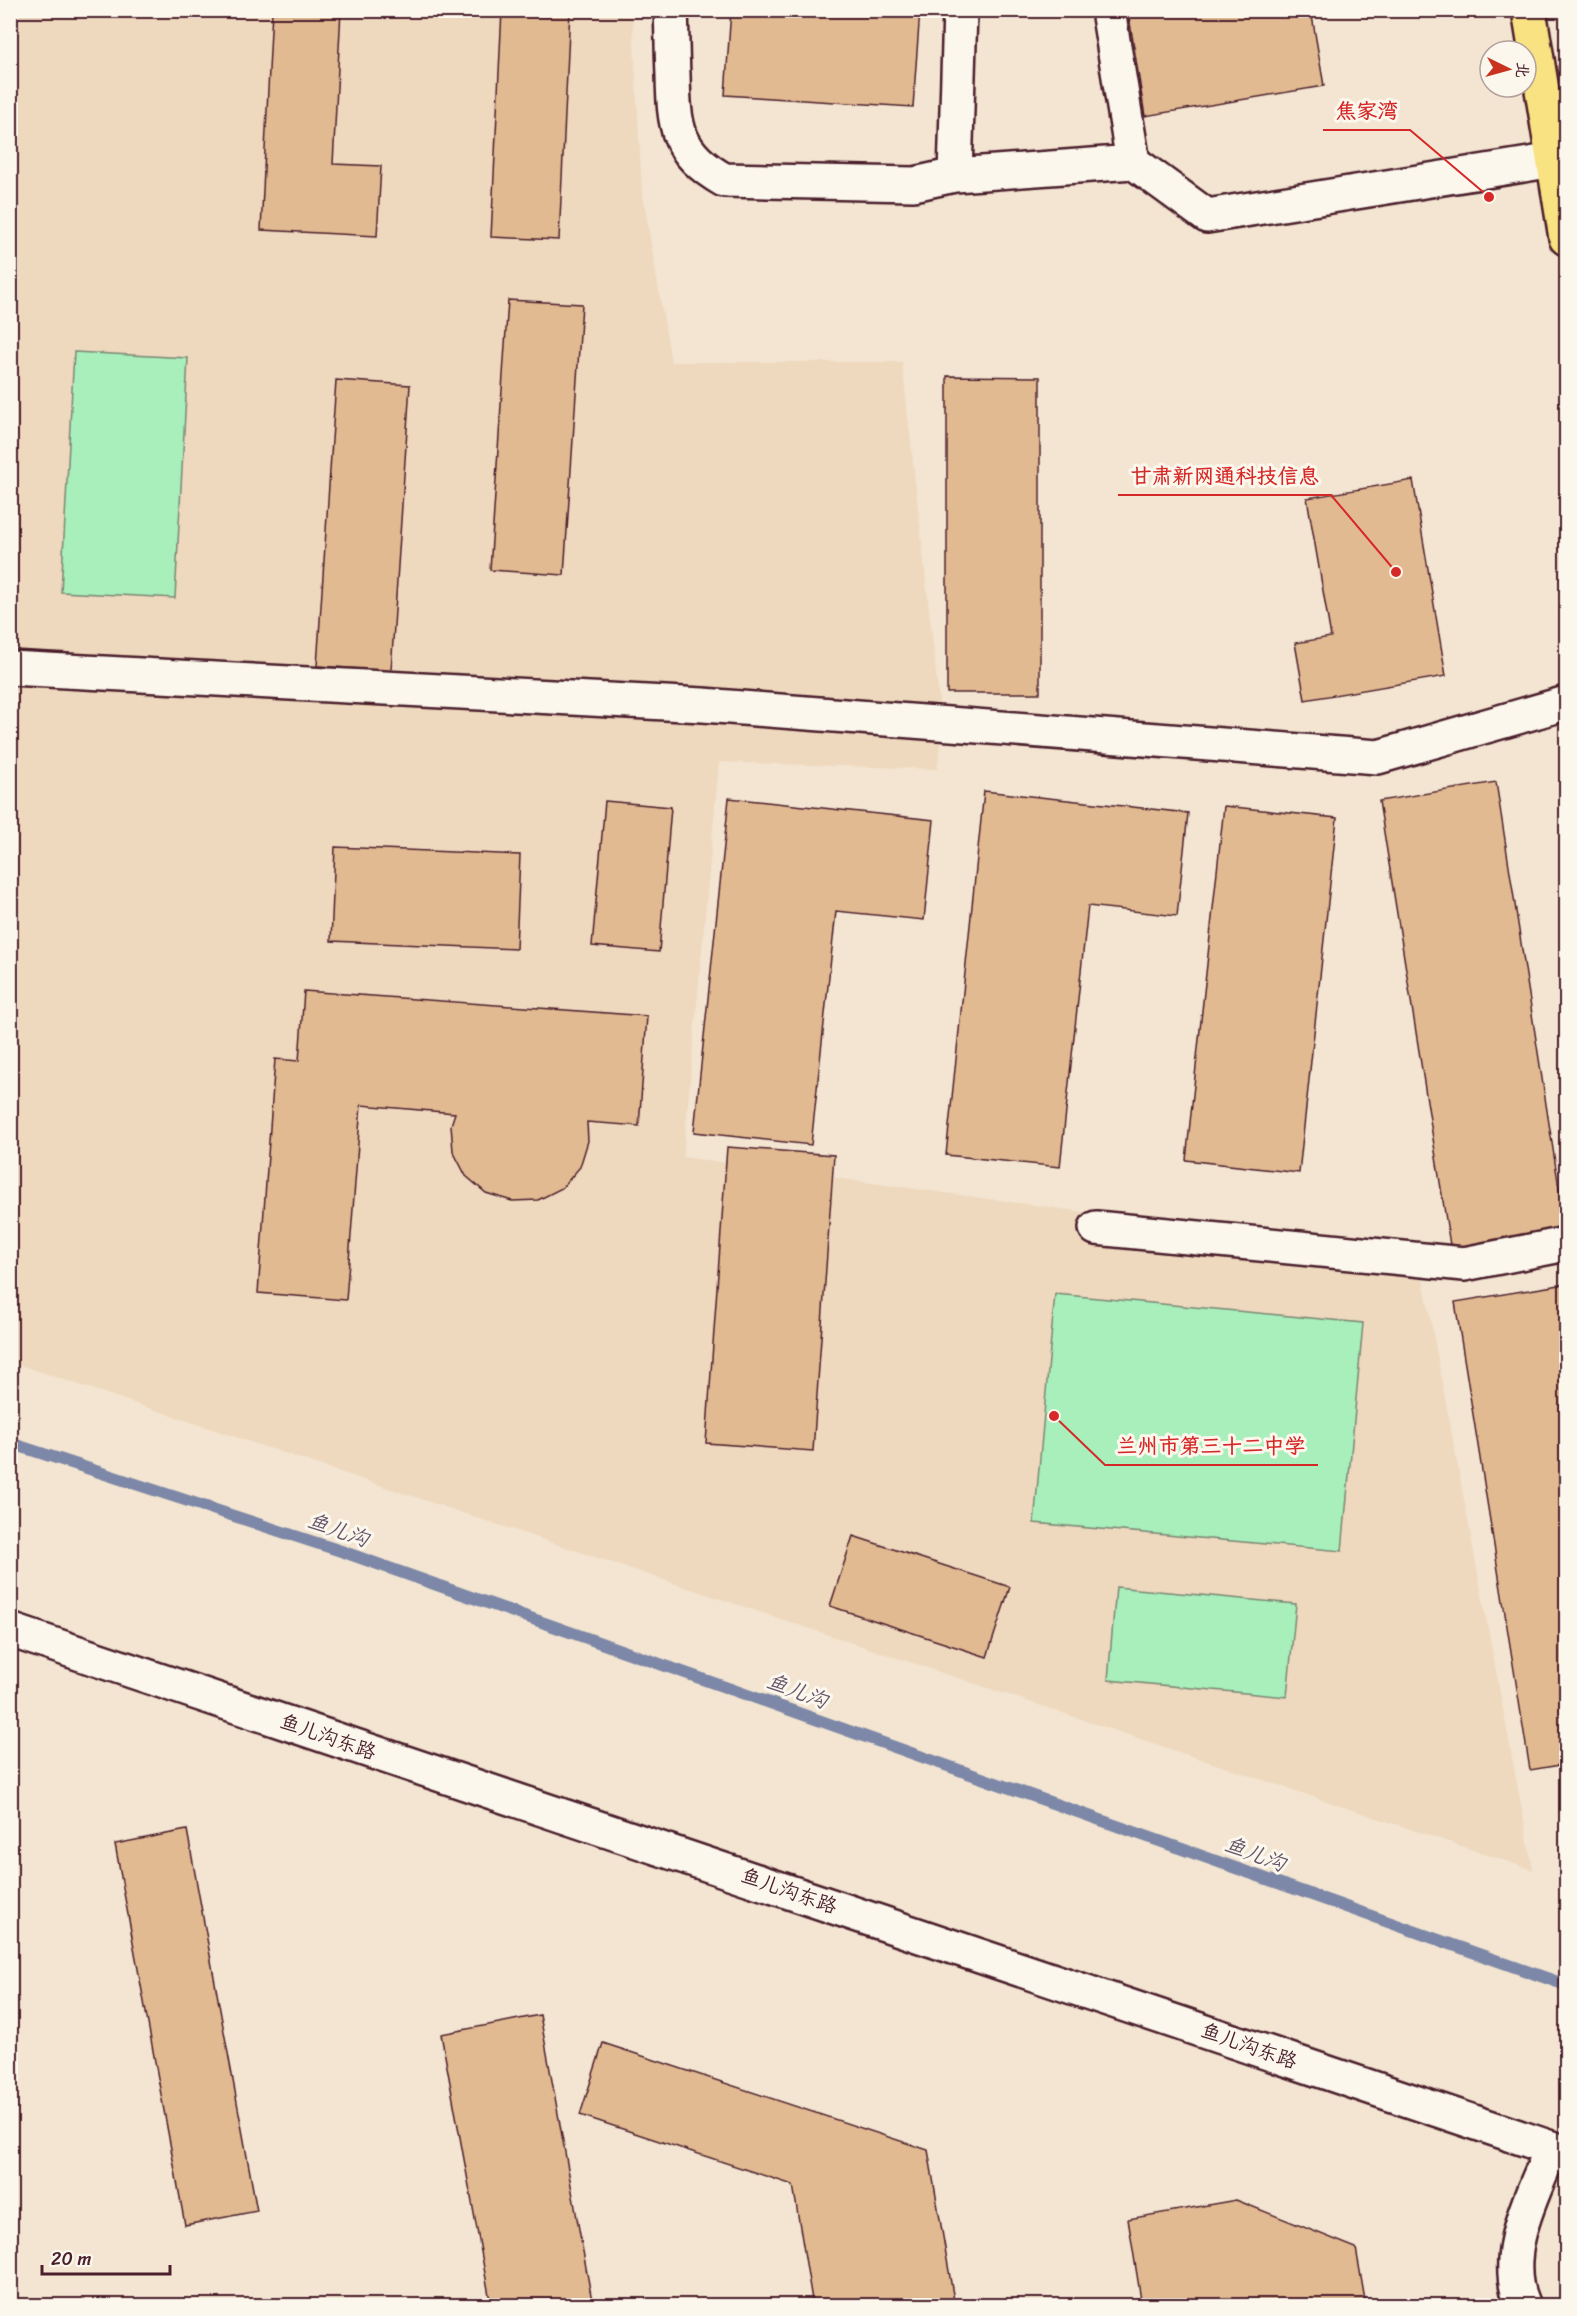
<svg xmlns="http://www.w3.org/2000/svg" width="1577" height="2316" font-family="Sriracha,'LXGW WenKai TC',sans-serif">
<rect width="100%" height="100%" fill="#f3e5d1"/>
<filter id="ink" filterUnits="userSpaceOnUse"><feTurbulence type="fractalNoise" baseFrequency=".0167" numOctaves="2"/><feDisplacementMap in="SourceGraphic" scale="12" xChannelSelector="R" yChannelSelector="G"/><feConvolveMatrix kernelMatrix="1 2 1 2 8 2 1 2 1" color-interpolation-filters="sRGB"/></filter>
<g filter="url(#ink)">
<path fill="#eed8be" d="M11,11h621l10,180 29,171h231l40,366 -5,41 -218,-7 -36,395 736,101 114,612 -1522,-508z"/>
<path fill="#a8efbb" stroke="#798773" stroke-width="1.5" d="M11,276l6,1 -6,101 -1,-102z
M74,352l114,6 -13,240 -114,-6z
M1055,1294l308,29 -21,228 -308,-28z
M1116,1587l180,17 -9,93 -179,-17z"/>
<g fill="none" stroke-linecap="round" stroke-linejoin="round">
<path stroke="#7d87a7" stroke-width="12" d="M10,1443l331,108 1225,434"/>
</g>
<path fill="#e1ba92" stroke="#4a1f2b" stroke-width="1.5" d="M272,10h69l-8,154 48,2 -4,70 -116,-6z
M502,10h68l-11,230 -68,-3z
M731,10h189l-7,97 -188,-12z
M1128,10h183l13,76 -179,30z
M508,300l74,4 -18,271 -74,-5z
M947,376l93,1v316h-93z
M336,380l74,5 -19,286 -74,-5z
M1413,480l33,196 -141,24 -10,-57 36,-6 -24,-139z
M1496,782l70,451 -115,18 -72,-450z
M984,791l204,22 -11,103 -89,-10 -28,261 -114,-12z
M729,798l205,22 -10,100 -88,-9 -25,234 -117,-13z
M605,801l66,6 -12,145 -67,-6z
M1224,806l113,12 -38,355 -113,-13z
M335,847l185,8 -4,94 -185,-8z
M304,991l343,25 -8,110 -52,-4 1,19 -8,26 -18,21 -24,12 -26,1 -26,-8 -20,-17 -13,-25 -2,-26 4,-12 -94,-8 -15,195 -88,-7 17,-234 24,2z
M727,1147l107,8 -21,296 -107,-8z
M1566,1284v480l-36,6 -75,-468z
M853,1536l157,51 -23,70 -157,-51z
M187,1830l70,381 -72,14 -70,-381z
M540,2015l53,291h-102l-50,-272z
M603,2043l325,107 27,156h-142l-20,-121 -213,-70z
M1236,2200l120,48 10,58h-224l-14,-87z"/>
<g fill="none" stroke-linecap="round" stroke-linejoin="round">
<defs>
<path id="minor" d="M671,10c1,22 1,44 2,65 1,52 3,78 51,105l190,4 41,-9 178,-13 74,54 347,-56
M1108,10l25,152
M955,175l5,-165
M10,668l693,37 675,52 188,-54
M1096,1228l368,36 102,-20
M10,1630l1556,523
M1523,2306c-24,-51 10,-112 29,-158"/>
<path id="major" d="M1529,10l37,228"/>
</defs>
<use href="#minor" stroke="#4a1f2b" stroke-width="38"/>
<use href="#major" stroke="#4a1f2b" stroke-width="38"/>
<use href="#minor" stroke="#fbf7ec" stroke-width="33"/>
<use href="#major" stroke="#f8e281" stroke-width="33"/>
</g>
</g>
<g text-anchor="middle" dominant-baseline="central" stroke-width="6" stroke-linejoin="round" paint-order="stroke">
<g font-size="20" fill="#4a1f2b" stroke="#fbf7ec">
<text transform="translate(328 1737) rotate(19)">鱼儿沟东路</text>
<text transform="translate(789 1891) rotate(19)">鱼儿沟东路</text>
<text transform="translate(1249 2046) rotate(19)">鱼儿沟东路</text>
</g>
<g font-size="21" font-style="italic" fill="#645369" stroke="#fbf7ec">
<text transform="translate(338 1530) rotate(19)">鱼儿沟</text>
<text transform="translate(797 1691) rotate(20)">鱼儿沟</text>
<text transform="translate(1255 1854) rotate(20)">鱼儿沟</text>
</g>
</g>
<path fill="none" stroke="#d62828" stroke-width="2" d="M1489 197L1410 130H1323M1396 572L1331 495H1118M1054 1416L1105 1465H1318"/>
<g fill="#d62828" stroke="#fbf7ec" stroke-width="2">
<circle cx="1489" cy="197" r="6"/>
<circle cx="1396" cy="572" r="6"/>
<circle cx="1054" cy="1416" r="6"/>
</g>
<g font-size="21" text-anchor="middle" font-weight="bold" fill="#d62828" stroke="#fbf7ec" stroke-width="6" stroke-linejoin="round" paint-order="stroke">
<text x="1367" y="118">焦家湾</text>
<text x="1225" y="483">甘肃新网通科技信息</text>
<text x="1211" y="1453">兰州市第三十二中学</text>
</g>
<rect width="1577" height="2316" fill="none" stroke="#fbf7ec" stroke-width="36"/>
<rect x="18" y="18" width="1541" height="2280" fill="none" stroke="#4a1f2b" stroke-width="2" filter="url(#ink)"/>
<g transform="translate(1508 69) rotate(95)"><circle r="28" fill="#fbf7ec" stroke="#b4a19f" stroke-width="1.5"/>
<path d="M0-4.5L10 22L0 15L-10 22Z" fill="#c8321e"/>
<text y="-9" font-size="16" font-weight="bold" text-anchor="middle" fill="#4a1f2b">北</text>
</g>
<path d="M42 2265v9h128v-9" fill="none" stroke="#4a1f2b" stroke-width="3"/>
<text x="51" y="2265" font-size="18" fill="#4a1f2b" stroke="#fbf7ec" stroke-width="4.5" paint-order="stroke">20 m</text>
</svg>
